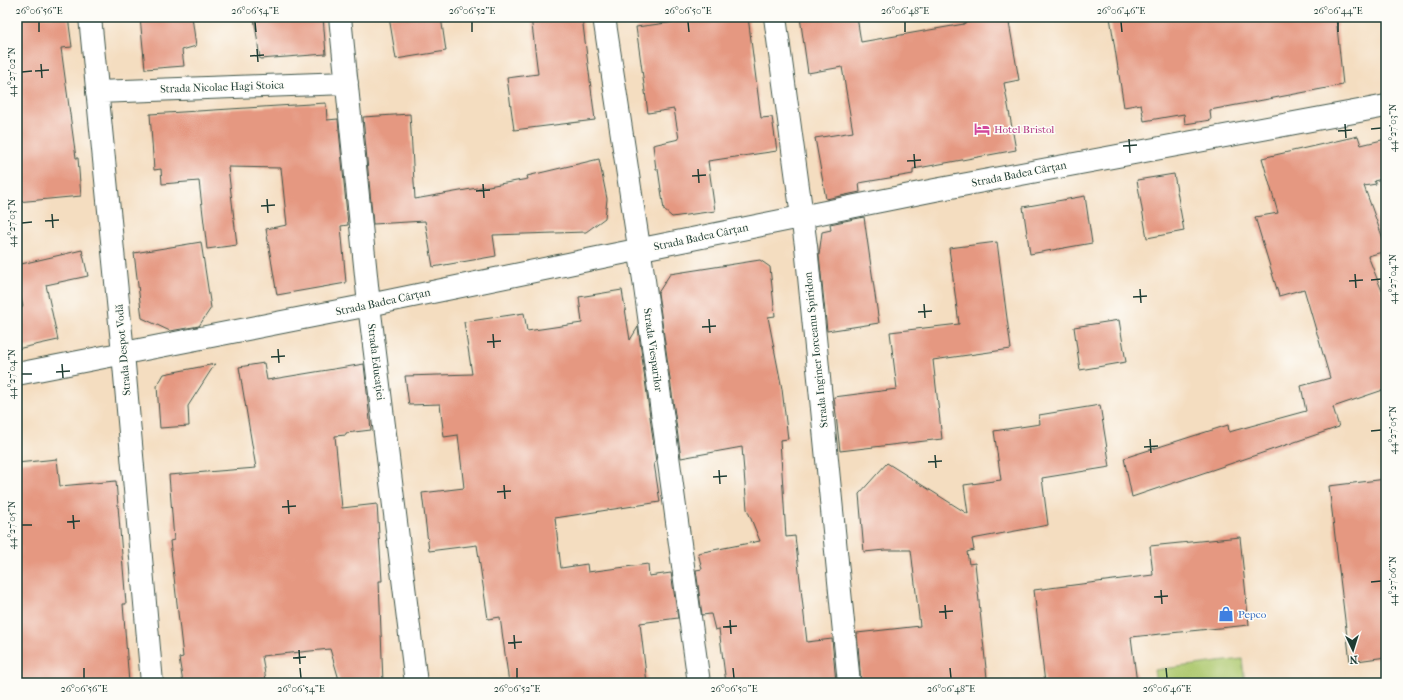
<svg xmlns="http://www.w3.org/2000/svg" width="1403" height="700" font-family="'IM FELL French Canon',serif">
<rect width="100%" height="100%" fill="#fdfcf7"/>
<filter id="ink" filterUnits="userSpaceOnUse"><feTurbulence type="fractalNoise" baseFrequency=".025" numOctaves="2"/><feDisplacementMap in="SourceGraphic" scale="8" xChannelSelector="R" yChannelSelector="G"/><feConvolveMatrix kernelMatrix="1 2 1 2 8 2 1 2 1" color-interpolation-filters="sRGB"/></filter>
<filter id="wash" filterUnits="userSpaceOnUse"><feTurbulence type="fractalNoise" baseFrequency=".012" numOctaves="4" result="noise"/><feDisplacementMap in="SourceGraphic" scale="16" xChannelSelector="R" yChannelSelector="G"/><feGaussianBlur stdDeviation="0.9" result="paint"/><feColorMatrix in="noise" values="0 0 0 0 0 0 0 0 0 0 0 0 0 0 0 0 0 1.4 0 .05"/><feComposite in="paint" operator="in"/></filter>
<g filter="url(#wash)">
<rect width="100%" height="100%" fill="#f4ddc0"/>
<path fill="#aec970" stroke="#668352" d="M1242,659l3,24h-89l-2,-13z"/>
<g id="blocks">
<path fill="#e59881" d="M17,17h51l4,30 -11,1 15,110h2l3,38 -64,6z
M140,17h52l4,29 -14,4 2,16 -39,3z
M254,17h69l3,37 -66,5z
M389,17h52l5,34 -50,8z
M531,17h51l13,103 -81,10 -7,-52 31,-4z
M674,17h74l13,101 11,-1 5,34 -69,10 7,50 -43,6 -8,-7 -6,-41h-2l-3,-24 26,-6 -5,-30 -26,4 -12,-86 39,-5z
M800,17h57l4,25 103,-18v-1l29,-6h15l11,63 -15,3 12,67 -103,19v5l-54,9 1,9 -34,7 -11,-61 38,-6 -11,-65 -34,6z
M1110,17h226l7,68 -133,25 1,10 -26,4 -1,-10 -40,7 -3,-17 -17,3z
M326,103l1,17 11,-1 10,106 -7,1 5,57 -69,12 -11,-66 21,-4 -6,-57 -53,-1 9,78 -30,4 -8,-68 -37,3 -1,-15 -7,1 -4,-56z
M410,114l5,85 113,-20 -1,-3 72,-17 8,40 -2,19 -19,14 -93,3 3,21 -63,11 -8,-46 -52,3 -10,-107z
M1358,136l3,9 25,-6v39l-12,3 2,3 -12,2 22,61v4l-18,5 18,45v88l-53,18 6,20 -207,70 -8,-39 104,-33 1,7 77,-21 -5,-25 29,-8 -26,-89 -25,7 -24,-79 23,-4 -16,-55z
M1174,174l10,57 -37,7 -10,-58z
M1085,196l7,47 -62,11 -7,-47z
M864,217l15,106 -52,8 -8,-76 3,-23 9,-2 -1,-6z
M201,242l10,66 -12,18 -29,5 -28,-13 -8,-65z
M997,242l14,107 -78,11 9,79 -102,12 -6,-54 63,-8 -7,-57 69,-8 -10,-76z
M82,250l6,26 -42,9 12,55 -41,9v-41l6,-1 -6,-27v-15z
M760,260l10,7 5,49 -7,1 14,72 6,50 -8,1 6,97 9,-1 12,106 25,-3 4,44h-110l-7,-54 -4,1 -4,-16 -9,1 -6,-45 6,-1 -4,-16 62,-12 -13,-32 -5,-62 -61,11 -23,-165 12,-19z
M622,290l8,50 8,-13 18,135 -2,1 6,39 -105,16 6,50 26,-4 1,8 60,-8 1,12 22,-3 7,45 -38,5 7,60h-138l-9,-66 -12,2 -11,-74 -48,6 -7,-58 42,-5 -6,-53 -14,2 -4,-33 -31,1 -4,-29 67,-2 -8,-52 60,-9 3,18 55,-8 -3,-26z
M1119,320l7,42 -46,8 -6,-43z
M264,363l3,17 97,-16 7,66 -25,3v2l-11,1 7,72 35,-4 5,77h-3l4,102h-43l-10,-34 -68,7 4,24 -22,3h-61l-4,-25 4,-1 -13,-116 4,-1 -5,-65 87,-7 -17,-101z
M215,364l-27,42 1,20 -29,2 -3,-42 7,-12z
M1100,405l10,62 -68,11 6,47 -76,14 2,11 -7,2 2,12 6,-1 12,115 -48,5h-78l-4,-50 63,-7 -9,-76h-26l-21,2 -5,-58 28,-31 81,51 -4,-29 37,-5 -7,-49 46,-7 -1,-9z
M57,459l3,27 56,-5 10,123h-3l6,79h-112v-220z
M1386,479v178l-36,5 -21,-176z
M1240,537l9,88 -118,12 6,46h-92l-11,-93 119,-15 -3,-29z"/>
</g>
</g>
<g filter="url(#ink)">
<use href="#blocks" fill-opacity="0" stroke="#3f5549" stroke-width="1"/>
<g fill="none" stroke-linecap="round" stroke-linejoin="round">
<defs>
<path id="minor" d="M90,17l33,336 29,330
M340,17l29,288 47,378
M604,17l40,263 55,403
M775,17l31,229 43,437
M97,92l250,-9
M17,374l352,-69 243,-50 323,-65 451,-84"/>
</defs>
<use href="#minor" stroke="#3f5549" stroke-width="24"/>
<use href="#minor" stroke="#fff" stroke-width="22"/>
</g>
</g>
<path fill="none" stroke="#1f3d34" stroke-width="1.5" d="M39,22v10M255,22l1,10M472,22v10M688,22l1,10M905,22v10M1121,22l1,10M1338,22v10M257,49l1,13M250,56l14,-1M41,64l1,14M35,71l14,-1M22,72l10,-1M1345,124l1,14M1371,129l10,-1M1338,131l14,-1M1129,139l1,14M1123,146l14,-1M914,154l1,14M907,161l14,-1M698,169l1,14M692,176l14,-1M483,184l1,14M476,191l14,-1M267,199l1,14M261,206l14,-1M52,214l1,14M45,221l14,-1M22,223l10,-1M1355,274l1,14M1371,280l10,-1M1349,281l14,-1M1140,289l1,14M1133,297l14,-1M924,304l1,14M918,312l14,-1M709,319l1,14M702,327l14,-1M493,334l1,14M487,342l14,-1M278,349l1,14M271,357l14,-1M62,364l1,14M56,372l14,-1M22,374h10M1371,431l10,-1M1150,439l1,14M1144,447l14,-1M935,455l1,13M928,462l14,-1M719,470l1,14M713,477l14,-1M504,485l1,14M497,492l14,-1M288,500l1,14M282,507l14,-1M73,515l1,14M67,522l13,-1M22,525h10M1371,582l10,-1M1161,590l1,14M1154,597l14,-1M945,605l1,14M939,612l14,-1M730,620l1,14M723,627l14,-1M514,635l1,14M508,643l14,-1M299,650l1,14M293,658l13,-1M84,668v10M300,668l1,10M517,668v10M733,668l1,10M950,668l1,10M1166,668l1,10"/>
<defs>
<symbol id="hotel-bare" viewBox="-9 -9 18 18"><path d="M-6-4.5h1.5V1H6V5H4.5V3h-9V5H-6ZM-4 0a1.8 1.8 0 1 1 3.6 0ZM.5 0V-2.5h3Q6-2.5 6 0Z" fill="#d1479c" stroke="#fdfcf7" stroke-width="2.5" paint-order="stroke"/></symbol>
<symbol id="shop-bare" viewBox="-9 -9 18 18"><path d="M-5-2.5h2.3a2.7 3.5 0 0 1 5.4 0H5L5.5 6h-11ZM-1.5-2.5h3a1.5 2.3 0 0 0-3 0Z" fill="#3f7fe0" stroke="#fdfcf7" stroke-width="2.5" paint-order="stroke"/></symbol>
</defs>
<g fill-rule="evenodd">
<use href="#hotel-bare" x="971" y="118" width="22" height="22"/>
<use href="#shop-bare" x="1215" y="603" width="22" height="22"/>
</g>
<g text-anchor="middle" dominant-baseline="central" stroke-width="3" stroke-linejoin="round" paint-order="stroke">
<g font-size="11" fill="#1f3d34" stroke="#fdfcf7">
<text transform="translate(222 87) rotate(-2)">Strada Nicolae Hagi Stoica</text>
<text transform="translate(1019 174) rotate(-11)">Strada Badea Cârțan</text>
<text transform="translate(701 237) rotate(-12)">Strada Badea Cârțan</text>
<text transform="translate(383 302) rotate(-12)">Strada Badea Cârțan</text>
<text transform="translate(123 350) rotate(-95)">Strada Despot Vodă</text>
<text transform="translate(653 350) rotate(82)">Strada Viesparilor</text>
<text transform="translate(816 350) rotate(-96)">Strada Inginer Iorceanu Spiridon</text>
<text transform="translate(376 362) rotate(83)">Strada Educației</text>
</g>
<g font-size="11" fill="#b23c85" stroke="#fdfcf7" text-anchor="start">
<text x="994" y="129">Hotel Bristol</text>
</g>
<g font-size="11" fill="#366cbe" stroke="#fdfcf7" text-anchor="start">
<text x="1238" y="614">Pepco</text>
</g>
</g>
<rect width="1403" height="700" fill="none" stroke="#fdfcf7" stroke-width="44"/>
<g transform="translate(1353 650) rotate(176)" stroke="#fdfcf7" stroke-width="3" paint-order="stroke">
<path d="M0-3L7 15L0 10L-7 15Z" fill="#1f3d34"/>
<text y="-6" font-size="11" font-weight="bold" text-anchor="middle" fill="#1f3d34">N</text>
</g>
<rect x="22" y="22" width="1359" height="656" fill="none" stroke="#1f3d34" stroke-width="1.5"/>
<g font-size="10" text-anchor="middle" fill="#1f3d34">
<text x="39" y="14">26°06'56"E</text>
<text x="255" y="14">26°06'54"E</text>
<text x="472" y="14">26°06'52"E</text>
<text x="688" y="14">26°06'50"E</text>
<text x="905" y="14">26°06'48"E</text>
<text x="1121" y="14">26°06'46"E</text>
<text x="1338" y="14">26°06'44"E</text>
<text transform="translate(11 72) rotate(-90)" y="4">44°27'02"N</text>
<text transform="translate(1392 128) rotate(-90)" y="4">44°27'03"N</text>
<text transform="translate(11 223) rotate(-90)" y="4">44°27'03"N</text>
<text transform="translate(1392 279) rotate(-90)" y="4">44°27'04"N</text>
<text transform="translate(11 374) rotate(-90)" y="4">44°27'04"N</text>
<text transform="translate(1392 430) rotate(-90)" y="4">44°27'05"N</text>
<text transform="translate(11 525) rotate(-90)" y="4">44°27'05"N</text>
<text transform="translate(1392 581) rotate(-90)" y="4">44°27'06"N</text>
<text x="84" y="692">26°06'56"E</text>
<text x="301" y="692">26°06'54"E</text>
<text x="517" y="692">26°06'52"E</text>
<text x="734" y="692">26°06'50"E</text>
<text x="951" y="692">26°06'48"E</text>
<text x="1167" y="692">26°06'46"E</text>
</g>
</svg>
